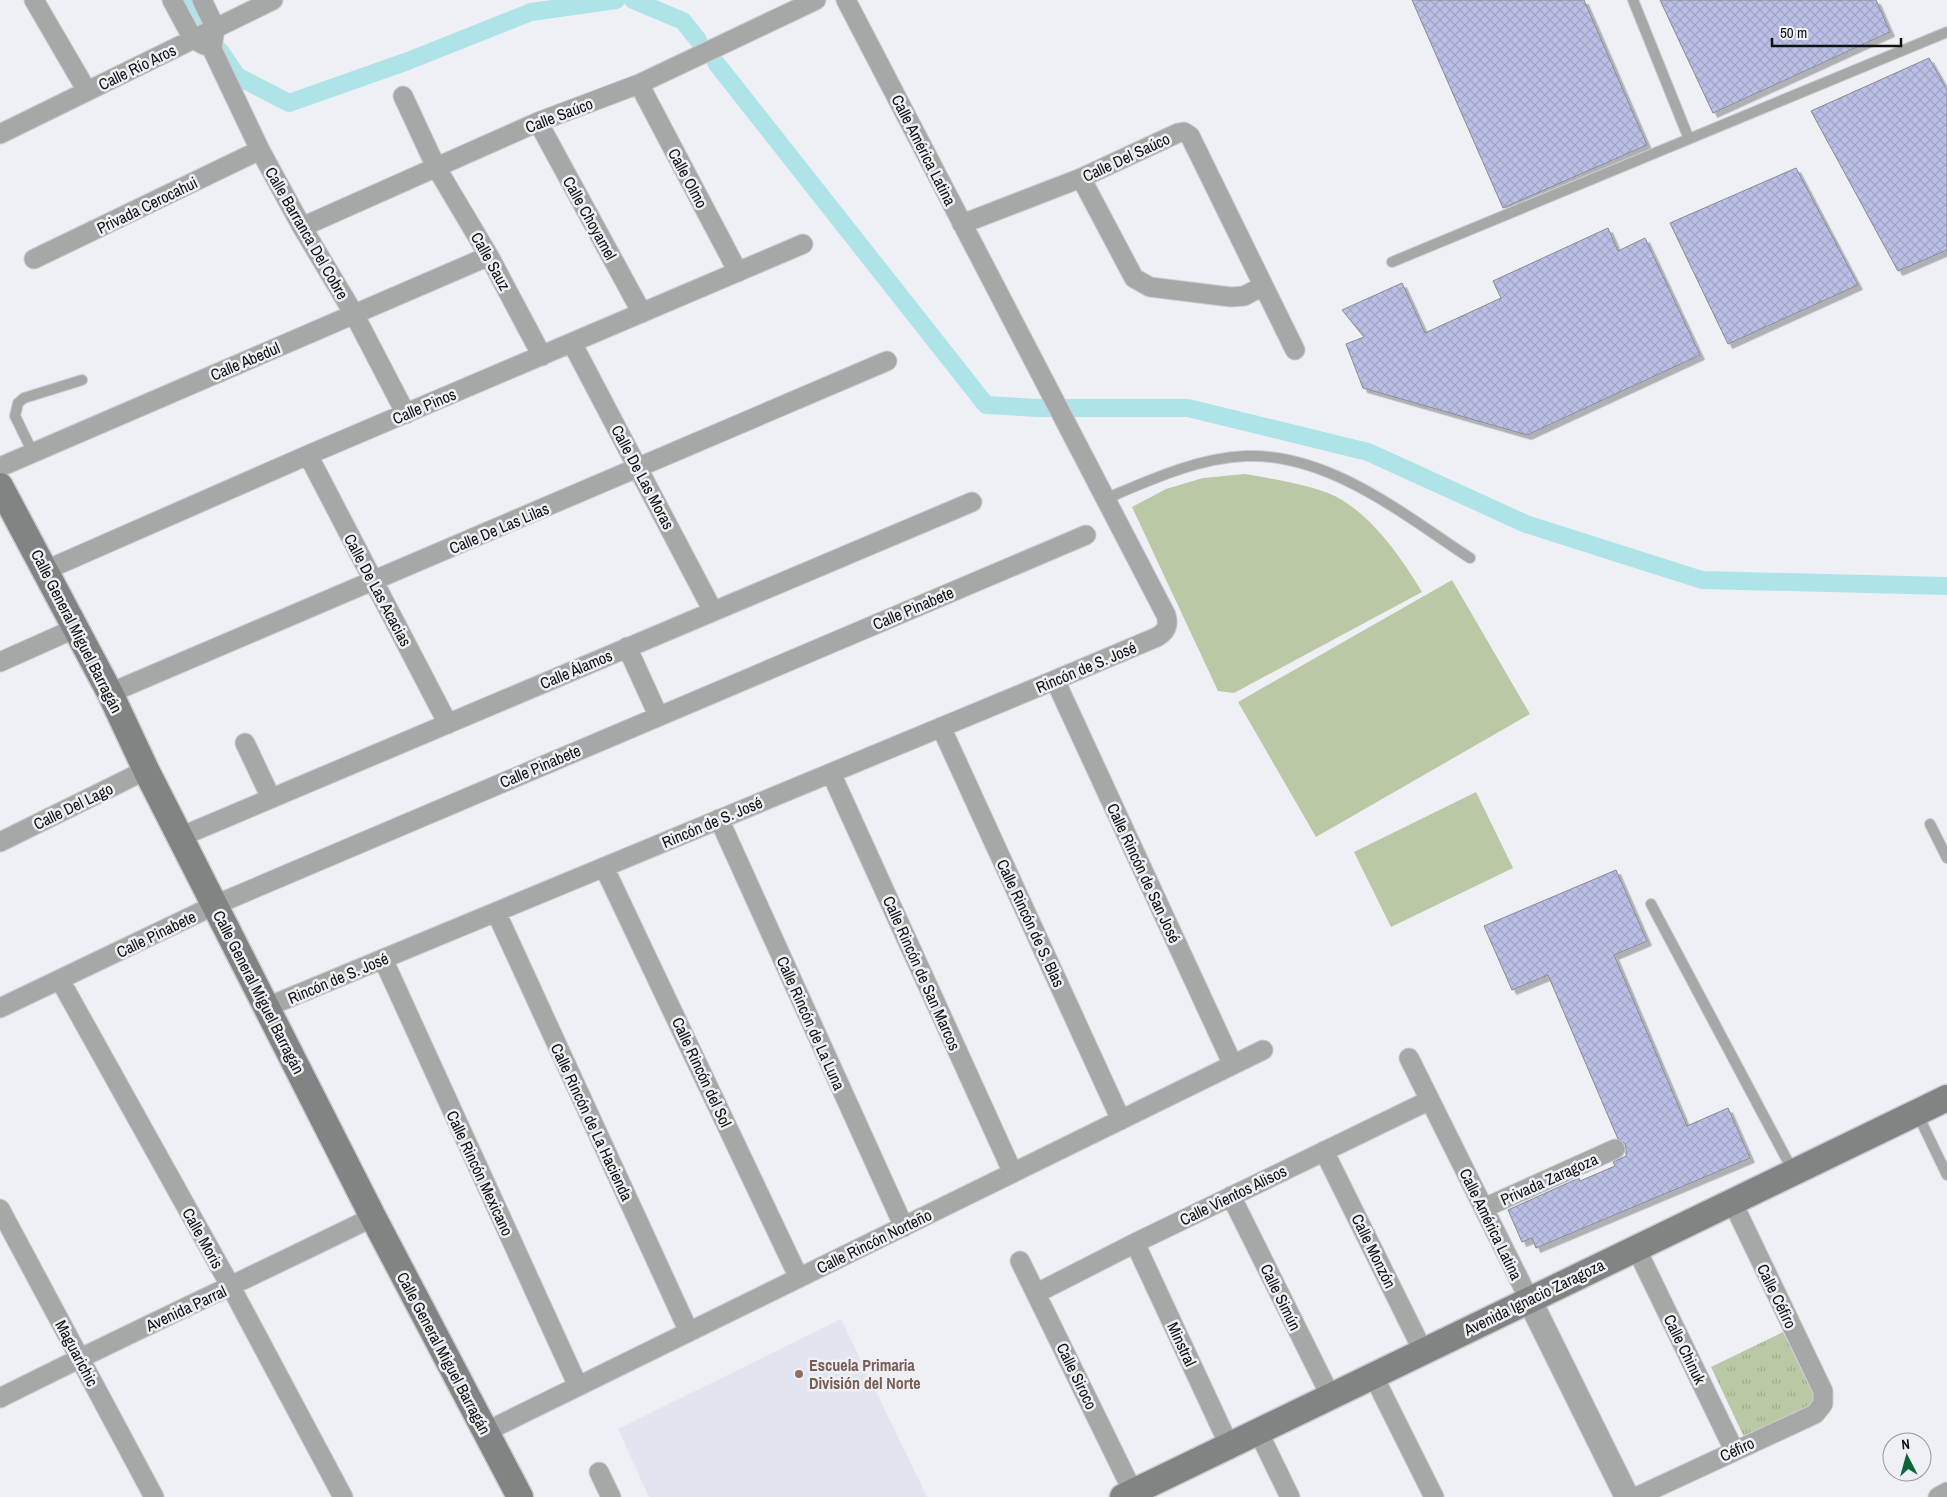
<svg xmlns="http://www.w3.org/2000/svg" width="1947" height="1497" font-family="'Archivo Narrow',sans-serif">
<defs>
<pattern id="park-tufts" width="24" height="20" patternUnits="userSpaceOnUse" patternTransform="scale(1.25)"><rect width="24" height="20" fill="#bbc8a5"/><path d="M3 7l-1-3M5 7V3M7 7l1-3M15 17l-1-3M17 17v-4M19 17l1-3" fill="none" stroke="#a0ab8d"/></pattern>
<pattern id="building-cross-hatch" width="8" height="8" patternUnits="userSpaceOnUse" patternTransform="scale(1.25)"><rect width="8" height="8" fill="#babfe6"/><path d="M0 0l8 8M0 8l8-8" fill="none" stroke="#9fa3c4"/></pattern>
<filter id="shadow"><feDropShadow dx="4.5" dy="4.5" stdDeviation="0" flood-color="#0004"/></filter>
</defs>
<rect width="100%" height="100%" fill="#eff0f6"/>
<path fill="#e2e4f0" d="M841,1319l86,178h-278l-31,-68z"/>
<path fill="#bbc8a5" d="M1245,474c28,5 56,9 83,19 40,16 73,64 94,99l-188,101 -16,-2 -86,-184 34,-18 37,-11z
M1452,580l78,134 -214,123 -78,-135z
M1476,792l37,76 -122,59 -37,-75z"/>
<path fill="url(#park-tufts)" d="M1783,1332l34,70 -73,35 -33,-70z"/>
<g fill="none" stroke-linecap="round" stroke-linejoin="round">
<path stroke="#aee4e7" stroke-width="18" d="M186,0l21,31
M633,0l50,21 15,19
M220,51l17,25 52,27 119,-42 123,-49 85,-12
M716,63l270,342 52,3h150l180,44 158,72 176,56 245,6"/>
</g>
<path fill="url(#building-cross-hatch)" stroke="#898a8f" filter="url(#shadow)" d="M1412,0h172l63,145 -144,63z
M1660,0h216l14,32 -177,81z
M1929,58l18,32v160l-49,21 -87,-160z
M1796,168l62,117 -130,59 -58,-121z
M1608,228l10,23 27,-13 55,117 -173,80 -164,-47 -17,-44 18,-7 -22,-27 60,-27 23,50 76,-35 -8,-17z
M1616,870l31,71 -33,14 73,171 41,-18 22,50 -214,90 -4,-10 -10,4 -14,-32 71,-32 1,3 35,-15 -2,-4 13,-6v-6l-1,-6 -7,-5 -70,-164 -36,15 -28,-64z"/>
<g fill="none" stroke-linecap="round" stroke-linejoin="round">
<defs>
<path id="service" d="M1633,0l56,139
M1392,262l555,-230
M33,453l-18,-37 3,-13 6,-5 58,-18
M1105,499c45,-19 92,-41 141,-43 83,-3 158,59 224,102
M1930,824l17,34
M1651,904l142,267
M1917,1113l30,62"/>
<path id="minor" d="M34,0l53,91
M172,0l21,39 11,6
M202,0l13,27 -3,22 48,101 42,77 52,87 52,100
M639,84l99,188
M403,96l33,71 53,89 53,100
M538,122l104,191
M0,134l273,-134
M1081,178l53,100 16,9 81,10 13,-1 19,-10
M962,224l119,-46 97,-45 6,-1 6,4 105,214
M302,227l236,-105 101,-38 177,-84
M34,259l226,-109
M572,343l141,268
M308,455l140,269
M0,467l489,-211
M46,570l262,-115 495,-211
M627,647l31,68
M0,662l76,-34
M1055,680l178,385
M110,693l777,-332
M941,727l180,393
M245,743l26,55
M831,773l182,400
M719,819l185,408
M180,837l792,-335
M0,842l146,-72
M604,867l195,411
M496,912l193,420
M383,959l195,427
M60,980l171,307 112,210
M267,1007l788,-327 102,-43c10,-6 12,-12 9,-22l-320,-615
M0,1008l215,-103 871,-370
M1409,1058l120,241
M1324,1151l99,200
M1231,1196l100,201
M1484,1208l131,-59
M0,1209l154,288
M1135,1243l94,202
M1636,1248l98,202
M1020,1261l113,231
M1037,1293l98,-50 295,-143
M1373,1375l61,122
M0,1398c123,-62 249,-120 373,-181
M1258,1431l32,66
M485,1432l778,-382
M599,1472l12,25
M1636,1497l179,-83 8,-10v-13l-91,-190
M1938,1497l9,-5"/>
<path id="tertiary" d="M1529,1299l98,198"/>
<path id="secondary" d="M0,486l110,207 36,77 227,447 147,280
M1123,1497l824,-399"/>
</defs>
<use href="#service" stroke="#cbccd2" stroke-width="12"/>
<use href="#minor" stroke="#cbccd2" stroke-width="21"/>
<use href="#tertiary" stroke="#cbccd2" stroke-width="26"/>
<use href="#secondary" stroke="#cbccd2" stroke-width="29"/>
<use href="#service" stroke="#a5a8a7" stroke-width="10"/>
<use href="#minor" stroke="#a5a8a7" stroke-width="19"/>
<use href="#tertiary" stroke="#a5a8a7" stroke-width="24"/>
<use href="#secondary" stroke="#808483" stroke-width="26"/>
</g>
<circle fill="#8d6e63" stroke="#eff0f6" stroke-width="2" cx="799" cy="1374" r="5"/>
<g text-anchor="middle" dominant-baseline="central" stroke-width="5" stroke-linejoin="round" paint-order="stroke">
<g font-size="16" fill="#101012" stroke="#eff0f6">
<text transform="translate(137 67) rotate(-26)">Calle Río Aros</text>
<text transform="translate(559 115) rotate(-21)">Calle Saúco</text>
<text transform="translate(924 150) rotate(63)">Calle América Latina</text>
<text transform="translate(1126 157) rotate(-25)">Calle Del Saúco</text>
<text transform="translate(688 178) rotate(62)">Calle Olmo</text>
<text transform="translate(147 205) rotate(-26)">Privada Cerocahui</text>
<text transform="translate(590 218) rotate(61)">Calle Choyamel</text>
<text transform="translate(307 233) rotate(60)">Calle Barranca Del Cobre</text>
<text transform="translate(491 261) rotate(61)">Calle Sauz</text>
<text transform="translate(245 361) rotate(-23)">Calle Abedul</text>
<text transform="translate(424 406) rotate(-23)">Calle Pinos</text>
<text transform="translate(643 477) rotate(62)">Calle De Las Moras</text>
<text transform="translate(499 528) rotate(-23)">Calle De Las Lilas</text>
<text transform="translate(378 590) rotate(62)">Calle De Las Acacias</text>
<text transform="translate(913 608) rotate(-23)">Calle Pinabete</text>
<text transform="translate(77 631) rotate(63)">Calle General Miguel Barragán</text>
<text transform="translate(1086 667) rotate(-23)">Rincón de S. José</text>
<text transform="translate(576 669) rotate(-23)">Calle Álamos</text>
<text transform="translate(540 766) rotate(-23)">Calle Pinabete</text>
<text transform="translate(73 806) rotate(-26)">Calle Del Lago</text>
<text transform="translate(712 822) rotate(-23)">Rincón de S. José</text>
<text transform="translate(1144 873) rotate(65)">Calle Rincón de San José</text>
<text transform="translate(1031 923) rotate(65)">Calle Rincón de S. Blas</text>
<text transform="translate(156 934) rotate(-26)">Calle Pinabete</text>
<text transform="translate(922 973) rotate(66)">Calle Rincón de San Marcos</text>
<text transform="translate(338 978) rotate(-23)">Rincón de S. José</text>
<text transform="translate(259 992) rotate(63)">Calle General Miguel Barragán</text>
<text transform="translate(811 1023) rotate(66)">Calle Rincón de La Luna</text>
<text transform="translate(702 1072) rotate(65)">Calle Rincón del Sol</text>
<text transform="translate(592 1122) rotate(65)">Calle Rincón de La Hacienda</text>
<text transform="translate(480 1173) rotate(65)">Calle Rincón Mexicano</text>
<text transform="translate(1549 1179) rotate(-24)">Privada Zaragoza</text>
<text transform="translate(1233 1195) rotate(-26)">Calle Vientos Alisos</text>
<text transform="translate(1491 1224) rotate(64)">Calle América Latina</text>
<text transform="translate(203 1238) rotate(61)">Calle Moris</text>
<text transform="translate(874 1241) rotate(-26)">Calle Rincón Norteño</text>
<text transform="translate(1374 1251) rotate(64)">Calle Monzón</text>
<text transform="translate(1777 1296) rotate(64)">Calle Céfiro</text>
<text transform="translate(1281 1297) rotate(64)">Calle Simún</text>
<text transform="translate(1534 1297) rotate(-26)">Avenida Ignacio Zaragoza</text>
<text transform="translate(186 1308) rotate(-25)">Avenida Parral</text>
<text transform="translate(1182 1344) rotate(65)">Minstral</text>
<text transform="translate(1685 1349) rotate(64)">Calle Chinuk</text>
<text transform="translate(77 1353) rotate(62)">Maguarichic</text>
<text transform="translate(444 1353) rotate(62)">Calle General Miguel Barragán</text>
<text transform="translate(1077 1376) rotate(64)">Calle Siroco</text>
<text transform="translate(1737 1449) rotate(-25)">Céfiro</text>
</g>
<g font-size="16" font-weight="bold" fill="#785e54" stroke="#eff0f6" text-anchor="start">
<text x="809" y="1365">Escuela Primaria<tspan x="809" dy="18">División del Norte</tspan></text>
</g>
</g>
<g transform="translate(1907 1457) rotate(354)"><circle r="24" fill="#eff0f6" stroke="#96969b"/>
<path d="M0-4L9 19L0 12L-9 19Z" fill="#0a673a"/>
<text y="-8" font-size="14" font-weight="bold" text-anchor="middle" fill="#101012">N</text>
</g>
<path d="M1772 38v8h129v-8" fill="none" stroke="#101012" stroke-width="2.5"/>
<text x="1780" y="38" font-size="15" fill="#101012" stroke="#eff0f6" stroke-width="4" paint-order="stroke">50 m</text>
</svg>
